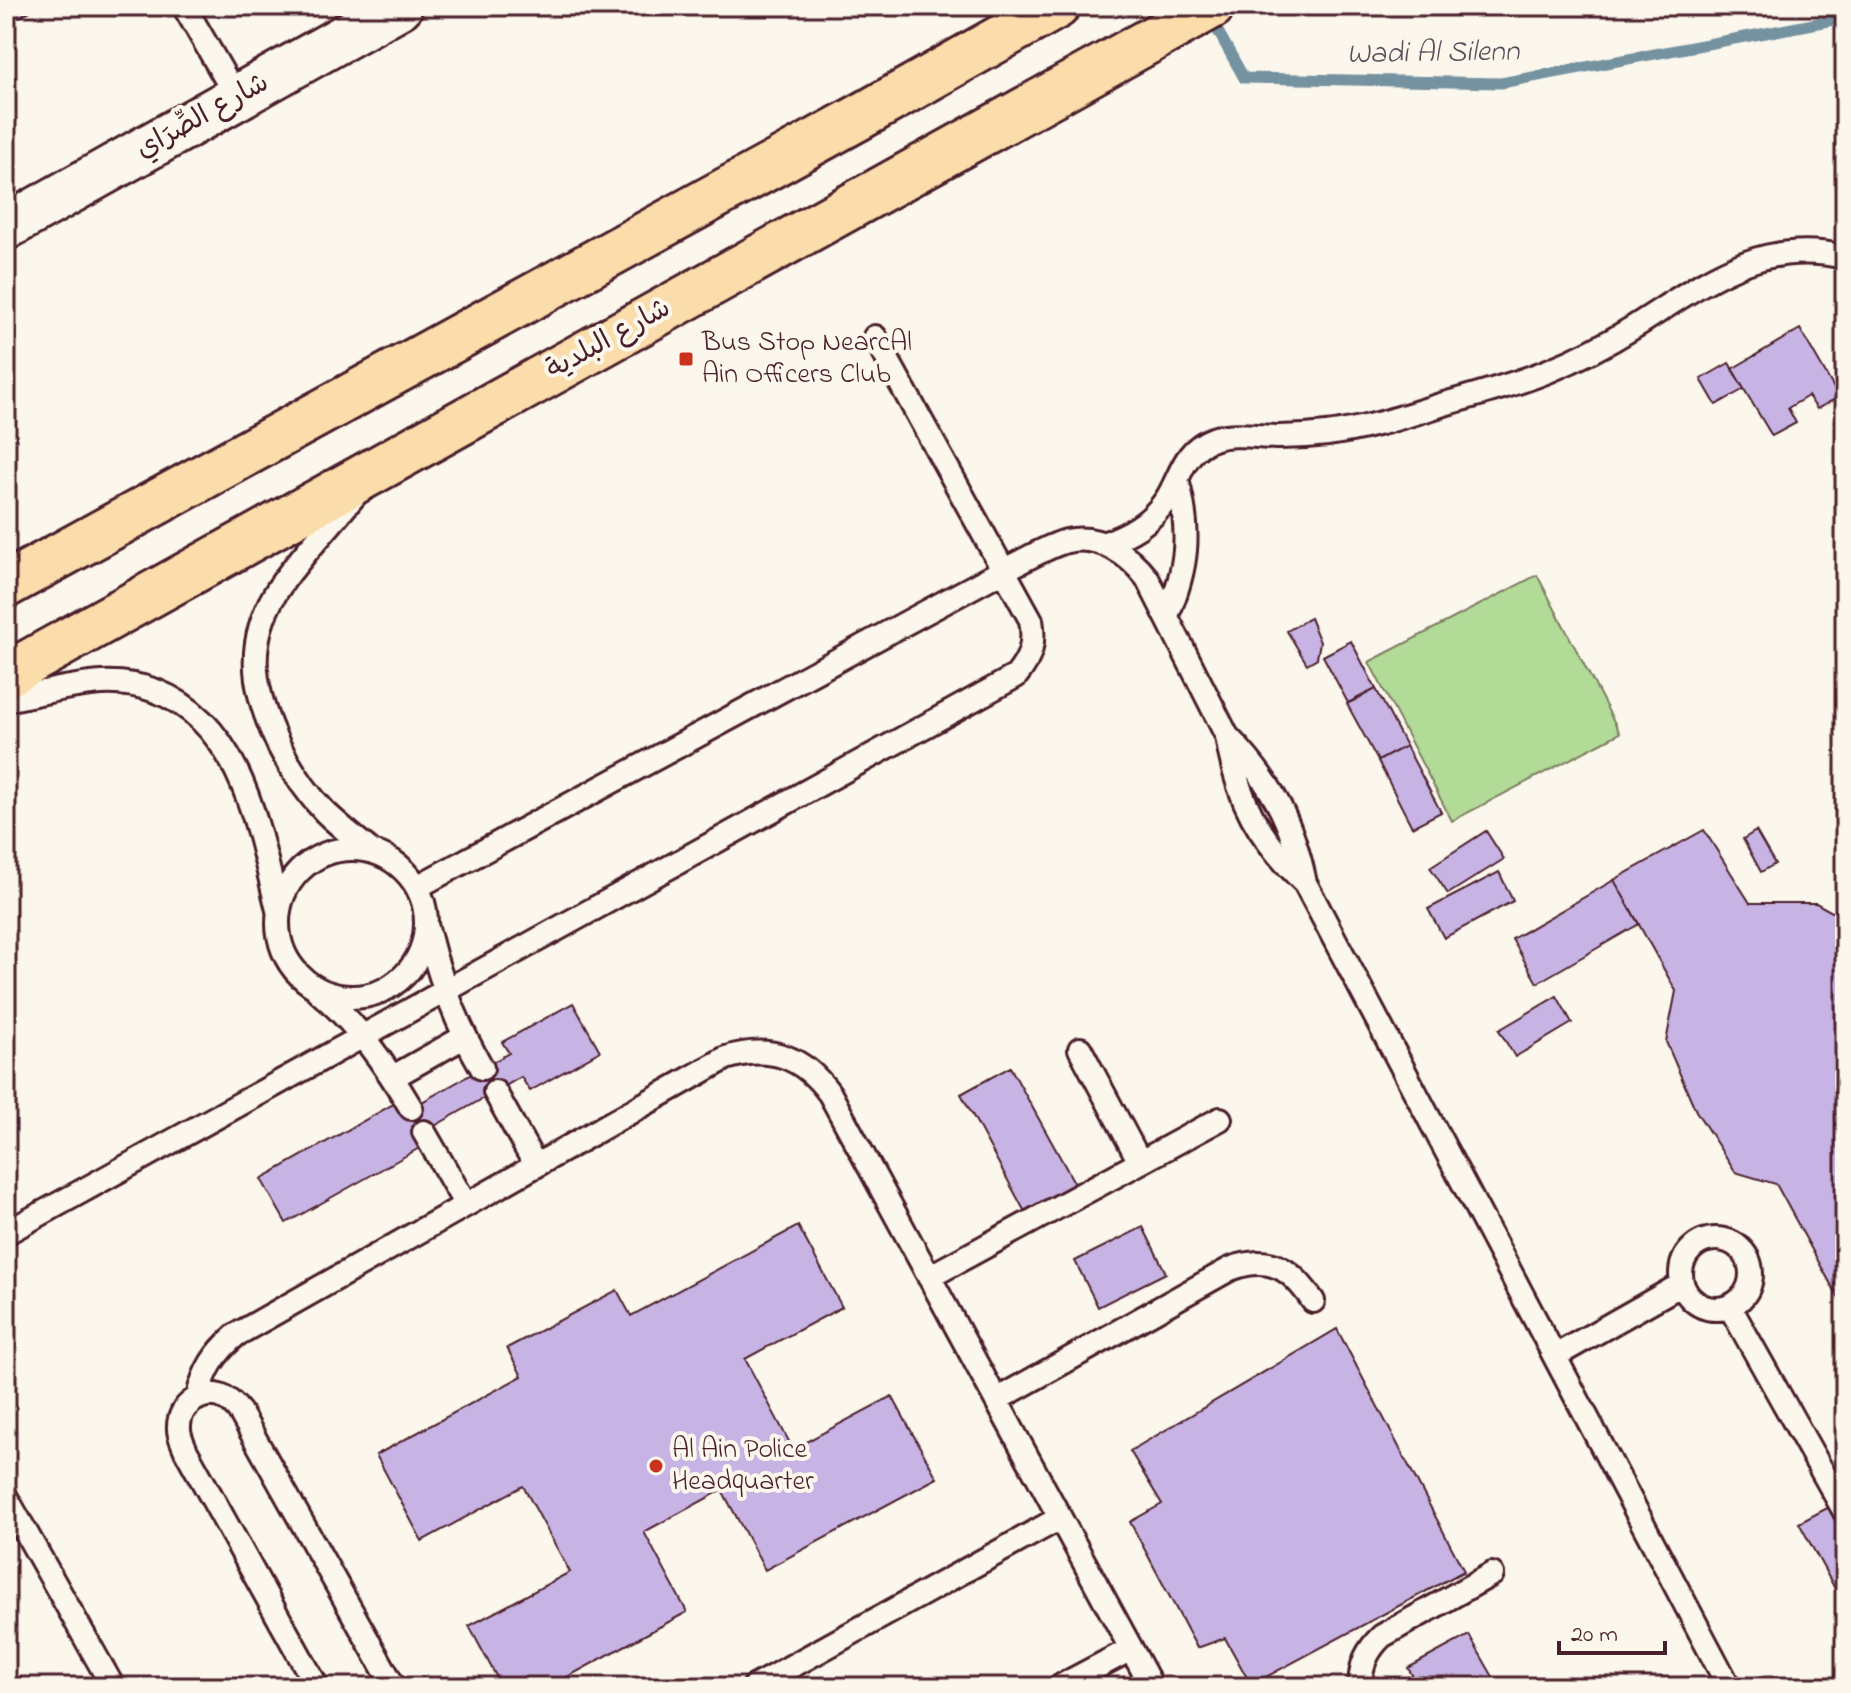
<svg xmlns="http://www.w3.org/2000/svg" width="1851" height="1693" font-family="'Indie Flower','Playpen Sans Arabic',sans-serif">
<rect width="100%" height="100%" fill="#fbf7ec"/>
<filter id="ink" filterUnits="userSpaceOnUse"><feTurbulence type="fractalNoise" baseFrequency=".0125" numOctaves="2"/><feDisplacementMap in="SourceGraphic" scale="16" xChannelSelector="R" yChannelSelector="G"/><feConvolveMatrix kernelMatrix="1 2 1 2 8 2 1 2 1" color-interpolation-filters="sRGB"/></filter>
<g filter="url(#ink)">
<path fill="#b2db98" stroke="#7e7d62" stroke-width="2" d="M1537,575l83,158 -168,88 -83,-159z"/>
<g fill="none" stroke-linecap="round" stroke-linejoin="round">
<path stroke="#7592a1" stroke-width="11" d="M1210,17l34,61 257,5 344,-65"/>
</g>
<path fill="#c8b4e4" stroke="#4a1f2b" stroke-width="2" d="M6,6h33l-33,18z
M1800,329l39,68 -22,12 -9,-13 -20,12 8,15 -24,13 -40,-67z
M1729,363l15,26 -28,16 -15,-26z
M1310,618l10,24 -3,16 -10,6 -20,-33z
M1351,641l25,48 -28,14 -25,-47z
M1376,689l30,57 -28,15 -31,-57z
M1406,746l35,66 -29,15 -34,-66z
M1704,830l46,73h66l29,16v391l-69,-126 -41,-12 -39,-61 -30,-69 10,-51 -62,-111z
M1486,831l18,28 -56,35 -18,-27z
M1756,831l19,33 -14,8 -18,-33z
M1499,872l14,29 -69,37 -16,-29z
M1614,880l25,44 -102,59 -25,-44z
M1557,996l15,27 -57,34 -16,-27z
M573,1003l27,48 -70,40 -9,-14 -104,59 6,10 -137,77 -25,-44 138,-78 12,7 98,-55 -7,-11z
M1010,1067l65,117 -50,28 -64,-118z
M798,1226l44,81 -97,52 48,90 99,-53 45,82 -172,92 -43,-80 -78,42 43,80 -138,75h-47l-33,-61 101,-54 -47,-86 -101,55 -46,-86 146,-79 -15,-28 110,-58 14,26z
M1143,1227l23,46 -68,34 -23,-46z
M1337,1329l127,242 -213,114 -26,-47 -28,10 -67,-126 32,-18 -32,-53z
M1829,1507l16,29v71l-46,-84z
M1469,1635l27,47 -9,5h-68l-11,-19z"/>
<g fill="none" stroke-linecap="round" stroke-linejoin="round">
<defs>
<path id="lane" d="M184,6l53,92
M356,494c-16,19 -32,38 -48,56 -11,14 -24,28 -33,44 -31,52 -21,100 4,152 12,23 27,46 45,65 15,15 31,27 47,40
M1103,544c26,-9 47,-21 63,-44 15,-23 17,-50 47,-61 19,-7 45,-2 66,-2 16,0 32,-1 48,-3 41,-5 78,-18 117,-30 35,-10 70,-19 104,-33 30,-12 59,-27 86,-44 69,-43 124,-90 211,-70
M1167,615c21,-48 24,-84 10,-135
M6,700c31,-6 64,-15 96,-17 18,-1 37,2 54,8 87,34 102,139 122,219
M1227,736c10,64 31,102 78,147
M278 923a74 74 0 1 1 148 0a74 74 0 1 1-148 0Z
M417,887l587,-317c18,-8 45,-25 63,-29 33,-7 61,13 80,37l80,158c44,45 65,84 78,147l424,804
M427,928c12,50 29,95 55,140
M318,991c39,33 67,73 93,117
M1080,1049l60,113
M393,1077l71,-40
M495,1092l41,74
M424,1132l42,73
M6,1233l1010,-557c15,-18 19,-33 15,-56l-156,-283
M1681 1274a35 35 0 1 1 70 0a35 35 0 1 1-70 0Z
M929,1277l291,-158
M1730,1307l115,205
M1555,1356l127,-72
M198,1397c6,-27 17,-44 38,-62l490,-277c45,-14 77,-1 104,36l322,593
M996,1400l234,-131c40,-15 61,-1 83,32
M6,1497l107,190
M317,1687l-131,-236c-3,-8 -8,-17 -7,-25 0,-20 22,-36 41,-30 9,3 14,9 20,16l154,275
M754,1687l306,-169
M1059,1687l72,-38
M1361,1687c-2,-21 6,-37 21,-51l110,-62"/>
<path id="street" d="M6,227l394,-221"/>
<path id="primary" d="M6,585l854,-468 197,-111
M6,675l1206,-669"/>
</defs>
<use href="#lane" stroke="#4a1f2b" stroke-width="28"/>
<use href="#street" stroke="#4a1f2b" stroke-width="50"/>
<use href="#primary" stroke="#4a1f2b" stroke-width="50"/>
<use href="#lane" stroke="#fbf7ec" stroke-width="22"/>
<use href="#street" stroke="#fbf7ec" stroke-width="44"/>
<use href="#primary" stroke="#fbddab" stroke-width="44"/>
</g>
</g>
<g fill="#c8321e" stroke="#fbf7ec" stroke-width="3">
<rect x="678" y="351" width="16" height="16" rx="4"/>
<circle cx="656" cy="1466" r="8"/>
</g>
<g text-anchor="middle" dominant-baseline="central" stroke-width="8" stroke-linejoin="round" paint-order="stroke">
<g font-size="28" fill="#4a1f2b" stroke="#fbf7ec">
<text transform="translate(203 117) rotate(-29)">شارع الصِّرَاي</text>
<text transform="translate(609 340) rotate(-29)">شارع البلدية</text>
</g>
<g font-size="28" fill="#4a1f2b" stroke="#fbf7ec" text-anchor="start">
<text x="702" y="343">Bus Stop NearcAl<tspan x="702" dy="32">Ain Officers Club</tspan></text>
<text x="672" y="1450">Al Ain Police<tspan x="672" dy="32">Headquarter</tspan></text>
</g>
<g font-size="30" font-style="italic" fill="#5c4f5c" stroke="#fbf7ec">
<text transform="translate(1433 54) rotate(-1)">Wadi Al Silenn</text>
</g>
</g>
<rect width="1851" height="1693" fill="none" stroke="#fbf7ec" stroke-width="32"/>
<rect x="16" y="16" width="1819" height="1661" fill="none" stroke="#4a1f2b" stroke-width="3" filter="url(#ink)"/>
<path d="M1559 1641v12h106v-12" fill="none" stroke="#4a1f2b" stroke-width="4"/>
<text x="1571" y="1641" font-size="24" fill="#4a1f2b" stroke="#fbf7ec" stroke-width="6" paint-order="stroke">20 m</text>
</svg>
